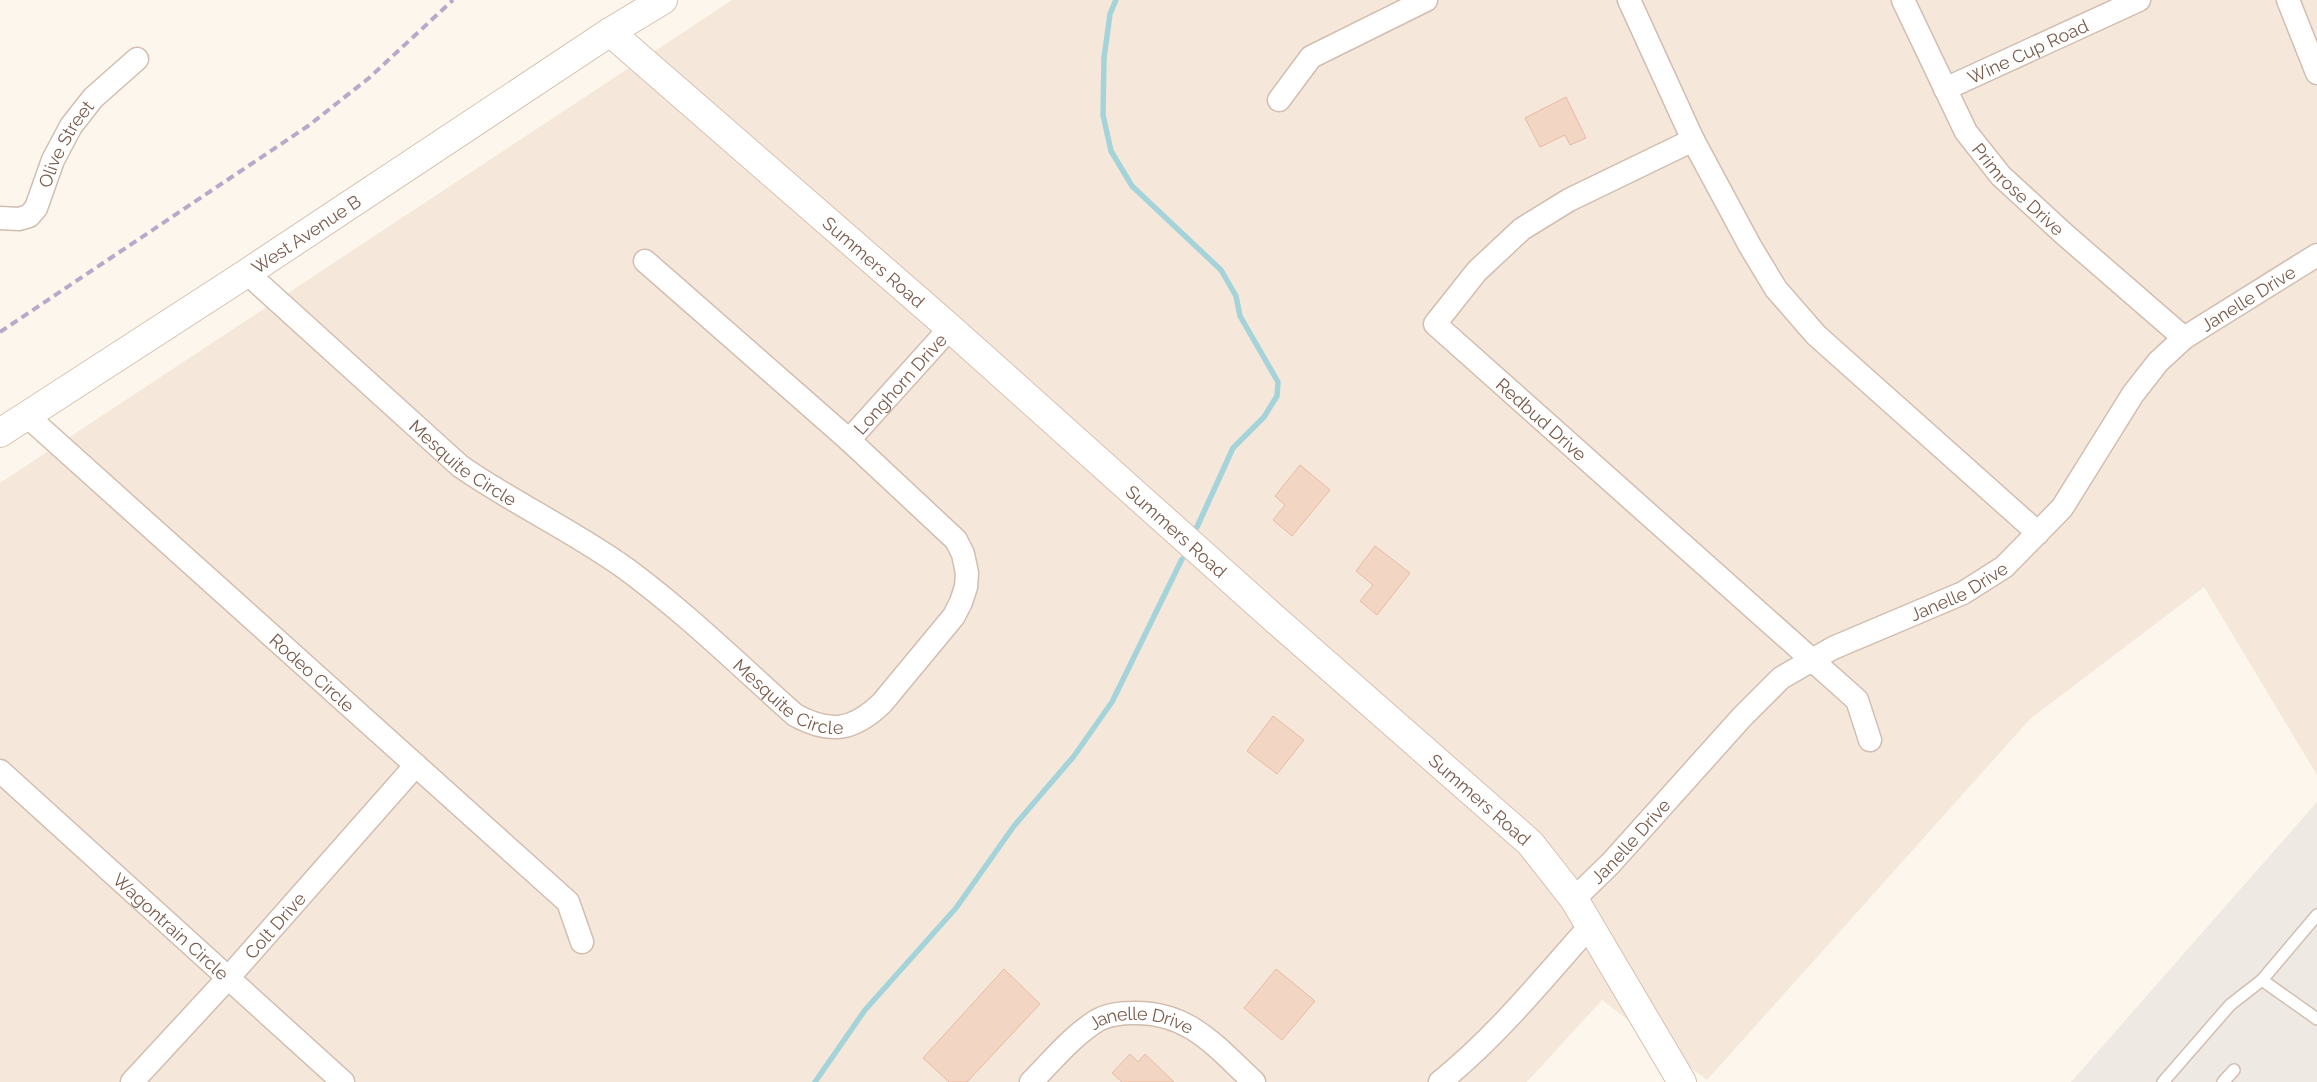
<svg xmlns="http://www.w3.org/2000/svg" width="2317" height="1082" font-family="Raleway,sans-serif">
<rect width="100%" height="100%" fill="#fdf6ec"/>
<path fill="#f5e8da" d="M732,0h1585v775l-113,-188 -174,132 -323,361 -105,-80 -75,82h-1527v-599z"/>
<path fill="#efe9e4" d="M2317,802v280h-246z"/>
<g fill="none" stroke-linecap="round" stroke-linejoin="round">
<path stroke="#a5d3da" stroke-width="5.5" d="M1116,0l-6,14 -6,44 -1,57 8,36 21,35 89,84 15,26 4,20 38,66 -1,14 -13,21 -31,31 -36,79
M815,1082l50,-72 91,-102 58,-82 60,-70 38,-54 70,-143"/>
</g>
<path fill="#f3d5c3" stroke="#e6bba3" d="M1566,97l20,41 -16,7 -5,-10 -25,12 -15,-29z
M1300,465l30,25 -38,46 -19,-16 12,-15 -10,-9z
M1375,546l35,27 -33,42 -17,-14 13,-16 -17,-14z
M1273,716l31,24 -27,34 -30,-23z
M1004,969l36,35 -73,78h-18l-26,-24z
M1276,969l39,32 -33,39 -38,-32z
M1130,1054l8,8 7,-8 29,28h-52l-10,-9z"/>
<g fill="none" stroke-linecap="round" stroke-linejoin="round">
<defs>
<path id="lane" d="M2262,980l55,39
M2163,1082l67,-77 32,-25 55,-65
M2223,1082l11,-12"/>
<g id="street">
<path d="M1629,0l64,140 57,106 26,43 40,46 222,198"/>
<path id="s1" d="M1903,0l63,132 35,44 62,57 121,105"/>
<path d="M2288,0l29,73"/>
<path id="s2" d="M1945,89l194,-89"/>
<path d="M1279,100l32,-43 115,-57"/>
<path id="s3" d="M1693,140l-124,60 -47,29 -45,42 -42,53 422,376 13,40"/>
<path id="s4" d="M0,218l19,1 10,-3 7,-8 17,-48 18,-34 22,-28 44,-39"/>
<path id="s5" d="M247,273l213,193c53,37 112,64 165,102 60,44 114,97 170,147 35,19 58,16 87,-12l72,-87 7,-14 5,-15 1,-14 -4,-19 -7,-14 -107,-100 -204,-179"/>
<path id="s6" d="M26,415l542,487 14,40"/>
<path id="s7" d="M849,440l101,-112"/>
<path id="s8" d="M0,771l343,311"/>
<path id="s9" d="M1574,899l37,-36 131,-146 39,-39 52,-30 130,-55 41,-26 58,-59 71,-114 25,-32 26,-24 133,-83"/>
<path id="s10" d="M132,1082l97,-105 187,-212"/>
<path id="s11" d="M1031,1082c21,-21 42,-47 67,-62 9,-5 24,-7 34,-7 57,-2 84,34 122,69"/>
<path d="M1440,1082c57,-46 102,-102 150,-156"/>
</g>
<g id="secondary">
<path id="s12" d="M610,32l340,296 326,292 254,223 44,56 108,183"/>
<path id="s13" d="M0,433l247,-160 363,-241 53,-32"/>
</g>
</defs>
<use href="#lane" stroke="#d1beb0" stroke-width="14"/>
<use href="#street" stroke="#d1beb0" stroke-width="25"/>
<use href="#secondary" stroke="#d6c0b0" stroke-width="30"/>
<use href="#lane" stroke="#fff" stroke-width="11"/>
<use href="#street" stroke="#fff" stroke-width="22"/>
<use href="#secondary" stroke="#fff" stroke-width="28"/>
<path stroke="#b9a8c9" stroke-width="4" stroke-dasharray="8 5" stroke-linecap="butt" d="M0,332l308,-206 61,-48 84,-78"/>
</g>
<g text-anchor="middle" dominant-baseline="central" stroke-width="5" stroke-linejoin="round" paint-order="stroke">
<g font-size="18" fill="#7a5c4d" stroke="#fffaf3">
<text stroke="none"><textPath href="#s2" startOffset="91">Wine Cup Road</textPath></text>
<text stroke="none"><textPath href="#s4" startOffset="111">Olive Street</textPath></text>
<text stroke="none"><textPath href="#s1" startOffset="224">Primrose Drive</textPath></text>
<text stroke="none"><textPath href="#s13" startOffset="365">West Avenue B</textPath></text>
<text stroke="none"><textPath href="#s12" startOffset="350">Summers Road</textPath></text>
<text stroke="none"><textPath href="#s9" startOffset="921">Janelle Drive</textPath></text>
<text stroke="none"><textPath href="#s7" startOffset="76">Longhorn Drive</textPath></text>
<text stroke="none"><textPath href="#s3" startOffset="465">Redbud Drive</textPath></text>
<text stroke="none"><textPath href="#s5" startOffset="288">Mesquite Circle</textPath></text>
<text stroke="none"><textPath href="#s12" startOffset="755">Summers Road</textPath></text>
<text stroke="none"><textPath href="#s9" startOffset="501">Janelle Drive</textPath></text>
<text stroke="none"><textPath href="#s6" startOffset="385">Rodeo Circle</textPath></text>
<text stroke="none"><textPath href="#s5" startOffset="692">Mesquite Circle</textPath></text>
<text stroke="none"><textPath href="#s12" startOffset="1160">Summers Road</textPath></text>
<text stroke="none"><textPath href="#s9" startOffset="81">Janelle Drive</textPath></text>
<text stroke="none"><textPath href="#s10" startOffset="212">Colt Drive</textPath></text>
<text stroke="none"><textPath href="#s8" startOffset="231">Wagontrain Circle</textPath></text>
<text stroke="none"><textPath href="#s11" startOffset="136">Janelle Drive</textPath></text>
</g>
</g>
</svg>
